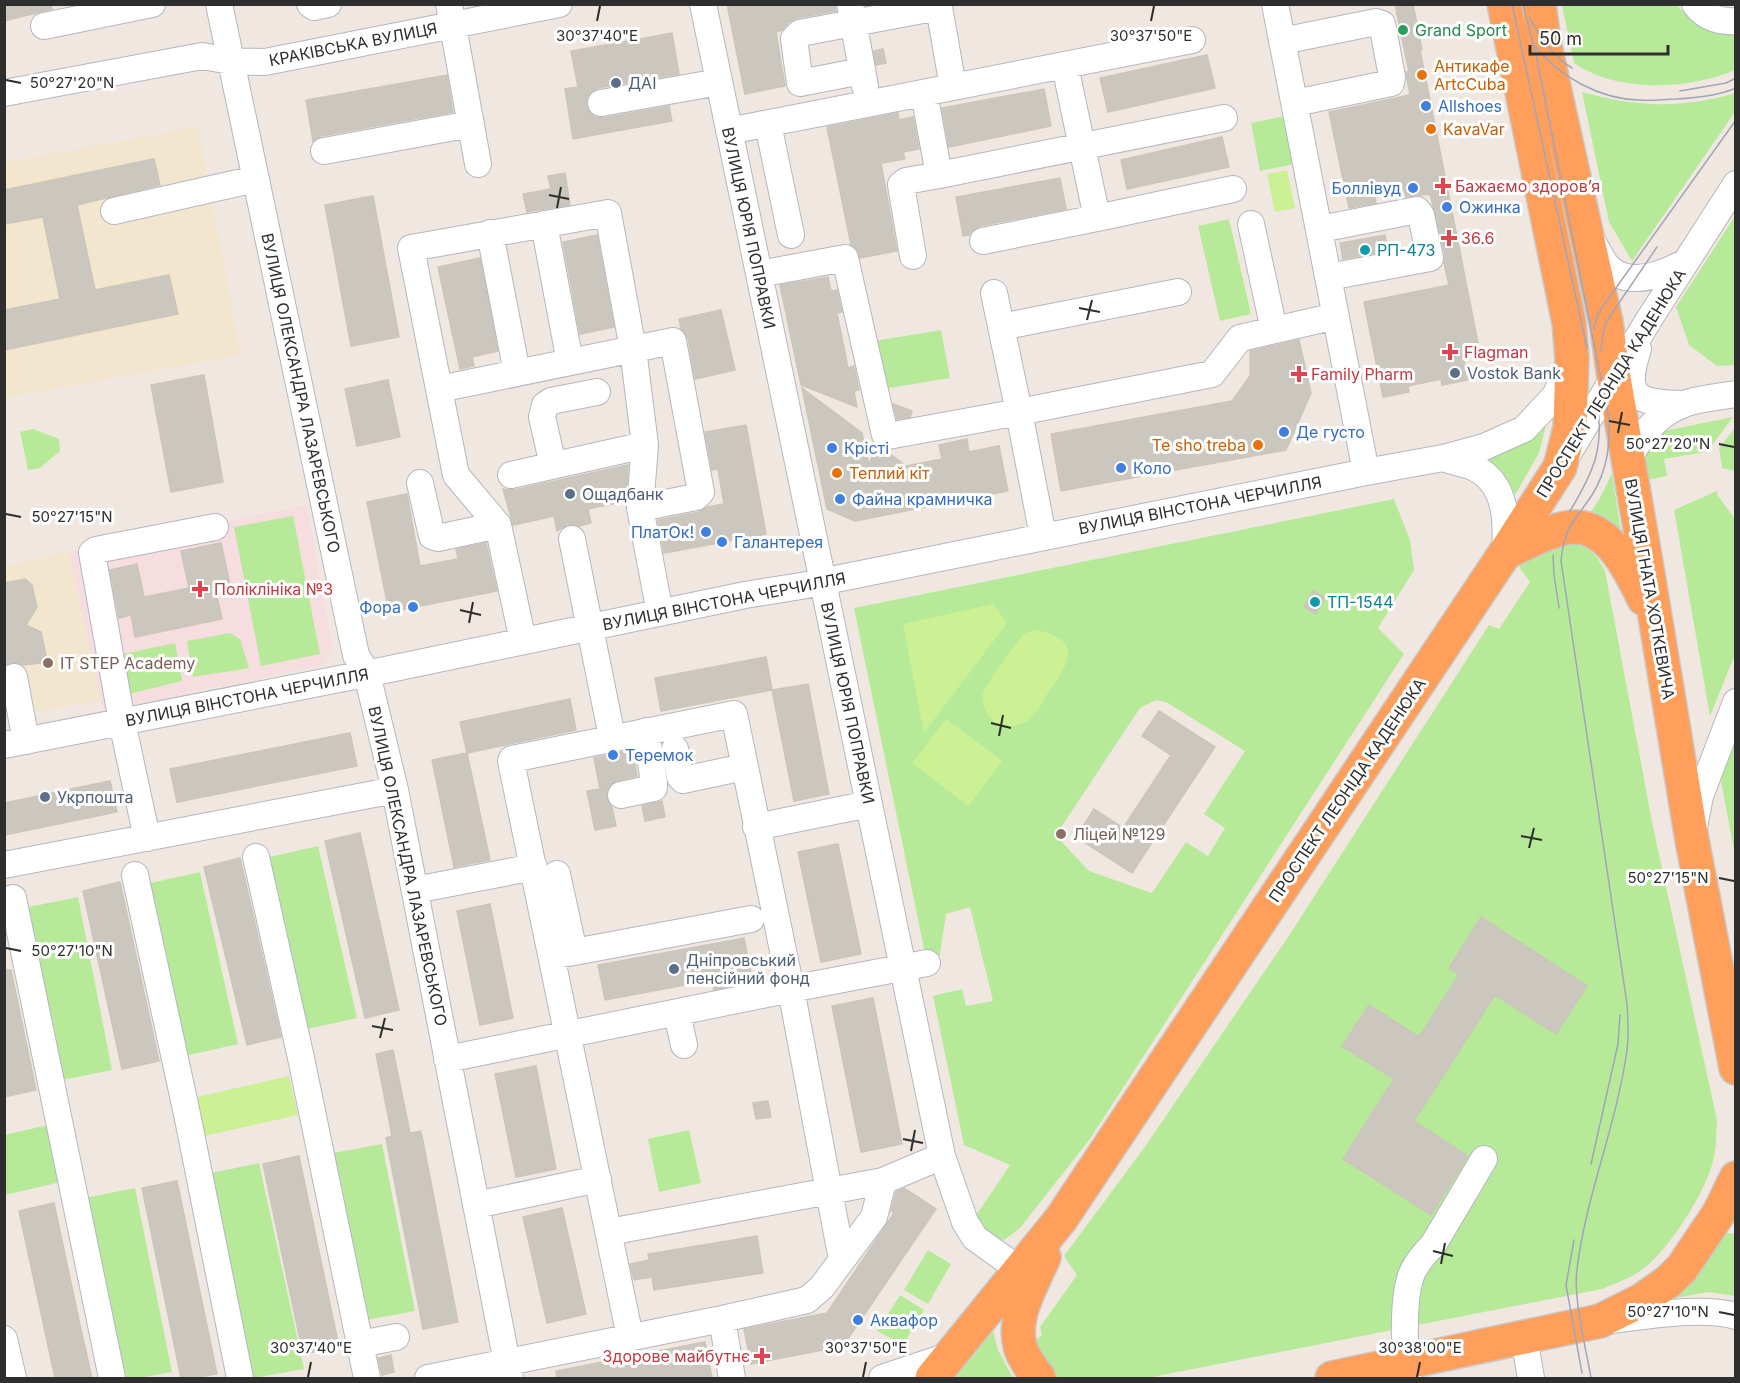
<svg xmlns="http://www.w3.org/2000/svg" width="1740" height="1383" font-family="Inter,sans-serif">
<rect width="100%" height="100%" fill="#f0e8e0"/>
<path fill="#f2e6ce" d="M198,127l43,228 -236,43v-236z
M69,552l32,148 -96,18v-152z"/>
<path fill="#f6dddf" d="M307,505l26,144 -9,16 -221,46 -34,-159z"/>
<path fill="#b6ea99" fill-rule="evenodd" d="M1562,5h115c18,23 31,22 58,25v40c-47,20 -118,23 -161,-7z
M1582,92c53,15 100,17 153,1v19l-103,149 -23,-39z
M1285,116l10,48 -35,7 -9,-48z
M1735,216v149l-18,1 -28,-21 -13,-38z
M1229,219l22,95 -31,7 -22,-95z
M941,330l9,48 -67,11 -9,-48z
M1551,405l-12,48 -24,42c-7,-17 -14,-26 -31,-36z
M1733,417l-21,28 -7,7 -41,7 3,17 -25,5 1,-31 16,-18z
M1735,428l1,43h-1l-13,-3 -3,-20z
M33,429l26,10 1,12 -20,17 -12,2 -8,-38z
M1612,473l9,59 -34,-14 13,-20z
M1717,491l1,5 17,23 1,133 -26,64 -36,-206z
M1394,499l16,41 4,30 -36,58 26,26 -314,485 -70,89 -16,12 -22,-6 -7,-17 35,-52 -46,-20 -31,-149 29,-7 4,17 27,-5 -23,-94 -24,7 -7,46 -12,3 -73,-355zM1156,700l10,2 79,49 -41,63 21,14 -17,28 -22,-14 -34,51 -63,-22 -31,-33v-6l82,-124z
M293,516l27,138 -59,12 -27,-139z
M1573,544c18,2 24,12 32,27l48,256 64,293c-1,12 0,25 -3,37 -6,31 -40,84 -64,106 -13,13 -31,19 -48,26l-455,89h-94l-24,-31 13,-12 -2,-8 37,-52 -13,-19 80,-108 146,-214 199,-309 10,4 31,-47 -11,-15c17,-19 28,-22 54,-23z
M230,633l10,6 9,29 -56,9 -6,-36z
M175,643l7,38 -57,14 -7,-34 5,-7z
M1735,733v122l-15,-79z
M318,846l39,172 -54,12 -38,-172z
M200,872l38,172 -53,12 -39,-172z
M78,897l34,173 -54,11 -34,-173z
M53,1124l12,57 -60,14 -1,-60z
M689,1130l12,53 -42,9 -11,-53z
M382,1144l33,167 -54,10 -33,-167z
M259,1163l45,206 -50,9h-11l-41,-203z
M135,1188l37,184 -33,6h-23l-36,-179z
M1727,1233l8,1v62l-26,-4 -35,6 23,-24z
M928,1250l23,14 -23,40 -24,-14z
M900,1295l24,15 -21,35 -26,-14z
M993,1331l5,19 15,28h-58z"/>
<path fill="#ccf194" d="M1287,170l8,38 -20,4 -8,-38z
M993,604l14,19 -83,110 -21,-109z
M1037,630c48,11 31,34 11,63 -5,7 -11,20 -18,26 -5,5 -19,8 -26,7 -15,-3 -25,-22 -20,-36 2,-5 36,-53 40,-56 3,-2 10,-3 13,-4z
M946,719l56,42 -34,45 -56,-43z
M289,1076l9,39 -93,21 -8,-39z"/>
<path fill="#cbc7be" stroke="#ccc5b9" stroke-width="1.5" d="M4,4h47l1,5 -48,12z
M727,4h108l1,7 -39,7 -8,4 -7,8 -6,2 9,54 -40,8z
M1395,4h18l9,46h-2l58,293 -17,3 7,34 -26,5 -1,-6 -33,7 1,6 -26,5 -19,-95 85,-17 -5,-22 1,-8 -15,-61 -24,3 -2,-6 -29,6 1,6 -27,5 -20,-96 81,-17 -3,-16 -1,-7h3z
M672,33l7,41 -81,14 -7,4 -4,5 -1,8 4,8 5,4 8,1 66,-12 3,15 -99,18 -8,-50 13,-2 -7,-36z
M883,49l3,14 -10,2 -2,-14z
M1207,55l8,33 -107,24 -8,-34z
M447,75l6,37 -132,24 -8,5 -7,-41z
M1044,89l7,37 -102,21 -7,-39z
M898,113l1,7 14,-3 6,32 -16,3 2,7 -24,4 16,88 -37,7 -4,-10 -5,-3 -24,-118z
M1222,137l7,30 -102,22 -6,-29z
M154,159l6,26 -83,20 18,85 74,-15 9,39 -174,36v-40l56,-11 -17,-82 -39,7v-34z
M565,173l5,32 -43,7 -4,-18 28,-5 -3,-13z
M1060,178l6,31 -86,17 -6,3 -5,6 -6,1 -7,-39z
M373,196l26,141 -48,9 -26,-141z
M597,235l17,92 -34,7 -17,-92z
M1385,235l3,16 -45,8 -3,-16z
M480,258l18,93 -26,6 2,9 -14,3 -22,-102z
M828,277l3,14 6,-1 5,22 -5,1 11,55 6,-2 5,24 -5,1 3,16 -56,-22 -21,-100z
M721,310l14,60 -40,9 -7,-41 -7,-9 -2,-10z
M1299,340l12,53 -25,57 -225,41 -10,-57 181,-33 18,-25v-25z
M204,375l19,107 -52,10 -20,-107z
M388,380l12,57 -43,9 -12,-57z
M802,388l60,45 7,32 7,-19 9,4 21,16 36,-7 -3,-14 28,-6 2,13 30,-6 9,45 -153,30 -28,-12z
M893,404l19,7 -2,6 -13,2z
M746,425l20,109 -102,19 -6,-33 41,-8 8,-5 17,-3 -6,-35 -6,1 -7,-38z
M628,465l-2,36 -38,8 3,14 -12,3 -11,-2 -11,7 -3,-15 -41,9 -10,-36 11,1z
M407,494l13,72 38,-7 -2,-10 30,-6 11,48 -108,21 -22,-110z
M221,543l10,46 -15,3 6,27 -87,18 -4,-22 -12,3 -9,-48 27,-6 7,33 45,-9 -8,-37z
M25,579l7,6 5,22 -11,18 15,7 5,23 -5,8 -19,2 -10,-3 -8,3v-82z
M1313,591l12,7 -9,16 -12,-7z
M766,657l6,33 -111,21 -6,-33z
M808,684l21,110 -35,7 -22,-111z
M570,699l6,31 -109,23 -7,-31z
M1159,711l56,36 -83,126 -56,-36 18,-28 29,19 48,-73 -29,-19z
M350,733l7,33 -180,36 -7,-33z
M632,750l5,26 -20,5 -6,3 -4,7v8l5,8 4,19 -21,4 -8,-39 13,-2 -6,-31z
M467,753l23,107 -36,7 -22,-107z
M110,781l7,31 -113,23v-32z
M662,801l3,16 -20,4 -3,-15z
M360,833l39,177 -34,8 -40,-177z
M838,844l23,110 -40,8 -23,-110z
M240,858l41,179 -34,8 -43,-178z
M120,882l39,179 -37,8 -39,-178z
M490,904l23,114 -33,7 -23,-114z
M1481,917l106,69 -31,48 -61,-39 -81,126 54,35 -37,59 -88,-56 51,-80 -52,-33 27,-41 50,32 40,-62 -10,-7z
M744,938l7,35 -22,4 1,9 -16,4 -2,-10 -107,20 -7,-35z
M4,970h7l25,120 -32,7z
M873,998l29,146 -41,8 -29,-146z
M393,1050l17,83 11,-2 37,191 -35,7 -37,-191 6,-2 -16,-82z
M536,1066l20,103 -40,8 -21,-103z
M768,1101l3,16 -15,2 -3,-16z
M299,1156l40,191 -36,7 -40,-190z
M177,1181l40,193 -24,4h-12l-39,-190z
M904,1188l32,21 -93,137 -92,18 -7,-35 83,-16 67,-100 -3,-2 5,-19z
M54,1203l26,122 12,53h-37l-36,-167z
M562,1208l24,106 -39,9 -24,-106z
M757,1236l6,37 -109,17 -2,-13 -18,3 -4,-16 19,-4 -1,-6z
M705,1342l7,36h-155l-1,-7z
M391,1355l3,17 -12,3 -4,-17z"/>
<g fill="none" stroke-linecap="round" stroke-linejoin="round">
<defs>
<path id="minor" d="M219,4l134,637 3,14 11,19 28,116 115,588
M310,4l4,3 14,-3
M449,4l29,160
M703,4l239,1152 23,66 10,16 45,32
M850,4l15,82
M1275,4l91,468
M1695,4c10,14 24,18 41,17
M939,7l14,80
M44,26l108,-22
M1282,41l94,-19 6,2 1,4 9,49 -1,6 -96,20
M1065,66l32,152 136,-29
M862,71l-62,12 -6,-44 6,-6 139,-26 -1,-3
M4,93l198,-37 29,5 34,1 294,-58
M924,93l15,82 285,-57
M601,103l118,-21
M768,124l23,111
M729,131l463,-91
M324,151l147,-27
M114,211l142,-32
M544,224l26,138
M1251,224l23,106
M1320,229l97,-19 4,5 9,43 -101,19
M490,233l27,140
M983,241l114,-23
M1593,243c5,7 9,18 15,24 20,21 55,7 76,-4
M913,256l-12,-71 5,-4 33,-6
M759,274l86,-16 40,177 3,1 131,-24 24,124
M994,293l25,119 193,-38 28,-36 96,-22
M1001,327l177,-35
M1638,349c-16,50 0,54 46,55
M439,389l234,-48 28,151 -5,5 -56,11
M1569,452l79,-131 88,-137
M1443,458c10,4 23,6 32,10 32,16 32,54 30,85
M1628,461c11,-24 29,-47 56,-57 15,-6 35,-7 52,-10
M553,465l-11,-48 3,-12 6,-4 46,-9
M511,475l134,-30
M420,483l12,53 6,2 60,-13
M572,539l40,198
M523,641l-25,-116 -42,-50 -45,-227 197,-35 25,136 12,96 -5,63 20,105
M14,677l12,64
M4,745l386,-76 355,-74 56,-9 565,-114 77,-14 41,-11 40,-18 31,-33 13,-29
M675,749l5,28 3,3 61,-13
M621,795l33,-7v-6l-8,-51
M756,827l113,-23
M1694,827l6,-31 36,-94
M147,838l-25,-116 -30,-169 4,-3 119,-23
M256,857l45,201 66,320
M4,865l391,-75
M557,874l17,78 -15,2
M135,875l52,239 53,264
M415,890l119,-23
M13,898l99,480
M574,952l177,-33
M677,1013l7,32
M447,1059c115,-23 230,-46 344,-70l-57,-275 -222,45 -1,2c41,192 80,384 119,576
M476,1205l122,-26
M609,1232l274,-51
M842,1260l-51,-271 136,-26
M722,1319l10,59
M1612,1320c35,-4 91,-14 124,-4
M1524,1337l7,41
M4,1339l9,39
M360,1344l36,-7
M428,1378l294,-59 85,-19 15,-13 52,-70 9,-36 59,-25
M882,1378l66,-22
M1408,1378c-4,-25 -6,-85 5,-107 5,-10 12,-18 20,-26l51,-86"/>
<path id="highway" d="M1539,4l5,38 62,280 8,56 34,196 44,266 44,228
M1505,553c20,-9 49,-26 71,-26 35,1 55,46 68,72
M932,1378l129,-159 444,-666 55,-86 10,-39 2,-70 -3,-35 -65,-319
M1039,1378c-7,-9 -16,-20 -19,-32 -8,-30 13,-63 24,-89
M1332,1378l268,-57 42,-21 27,-19 13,-13 37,-55 17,-35"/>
</defs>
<use href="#minor" stroke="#b4b6c2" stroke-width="28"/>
<use href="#highway" stroke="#c9c9c9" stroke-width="36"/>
<use href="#minor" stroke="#fff" stroke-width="26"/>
<use href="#highway" stroke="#ff9f5b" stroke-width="33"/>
<path stroke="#a1a5b9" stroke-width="1.5" d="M1512,4l75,344
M1523,4l13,51 73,364c1,28 -2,52 -17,76 -19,29 -27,29 -31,66l66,443c1,15 2,30 0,46 -10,74 -41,145 -50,219 -4,30 9,79 14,109
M1530,18c9,19 24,39 42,50
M1535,46c24,31 65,53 104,54 13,1 25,-1 37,-1 20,-1 42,-3 60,-11
M1680,91l46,-8 10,-5
M1594,329l3,-13 6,-10 133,-186
M1601,351l2,-17 3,-12 51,-75
M1570,511c26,-43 34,-64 27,-113
M1553,555l1,20 5,33
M1591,1164l27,-120 2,-29
M1574,1240l-8,45 16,88"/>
</g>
<path fill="none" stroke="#2e2e2e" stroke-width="2" d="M597,21l3,-15M1151,21l3,-15M6,80l15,3M549,195l20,4M557,208l4,-21M1079,308l21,4M1087,320l5,-20M1609,421l21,4M1618,433l4,-21M1719,444l15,3M6,514l15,3M460,610l21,5M469,623l4,-21M991,723l20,5M999,736l4,-21M1521,836l21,4M1529,848l5,-20M1719,878l15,3M6,948l15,3M372,1026l21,4M380,1038l5,-20M903,1139l20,4M911,1151l4,-21M1433,1251l20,5M1441,1264l4,-21M1719,1312l15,3M308,1377l3,-15M863,1377l3,-15M1417,1377l3,-15"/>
<circle fill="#2e9e5b" stroke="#fff" stroke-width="2" cx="1403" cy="30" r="6"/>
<g fill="#e8710a" stroke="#fff" stroke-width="2">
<circle cx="1422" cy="75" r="6"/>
<circle cx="1431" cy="129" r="6"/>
<circle cx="1258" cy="445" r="6"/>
<circle cx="837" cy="473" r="6"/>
</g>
<g fill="#5c6f8a" stroke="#fff" stroke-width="2">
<circle cx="616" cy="83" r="6"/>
<circle cx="1455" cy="373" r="6"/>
<circle cx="570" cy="494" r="6"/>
<circle cx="45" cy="797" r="6"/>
<circle cx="674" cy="969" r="6"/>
</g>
<g fill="#3f7fe0" stroke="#fff" stroke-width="2">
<circle cx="1426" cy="106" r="6"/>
<circle cx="1413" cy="188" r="6"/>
<circle cx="1447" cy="207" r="6"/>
<circle cx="1284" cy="432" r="6"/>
<circle cx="832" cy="448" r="6"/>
<circle cx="1121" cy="468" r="6"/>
<circle cx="840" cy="499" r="6"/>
<circle cx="706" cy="532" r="6"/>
<circle cx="722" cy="542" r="6"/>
<circle cx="413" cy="607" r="6"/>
<circle cx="613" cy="755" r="6"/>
<circle cx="858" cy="1320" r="6"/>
</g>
<g fill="#e0444e" stroke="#fff" stroke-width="2">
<path d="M1440 177h6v6h6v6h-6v6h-6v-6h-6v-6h6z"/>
<path d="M1446 229h6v6h6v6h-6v6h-6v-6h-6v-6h6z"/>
<path d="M1447 343h6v6h6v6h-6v6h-6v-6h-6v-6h6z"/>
<path d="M1296 365h6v6h6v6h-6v6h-6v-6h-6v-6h6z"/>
<path d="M197 580h6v6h6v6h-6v6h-6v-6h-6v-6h6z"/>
<path d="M759 1347h6v6h6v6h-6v6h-6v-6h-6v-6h6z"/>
</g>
<g fill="#0f9aa8" stroke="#fff" stroke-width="2">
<circle cx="1365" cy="250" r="6"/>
<circle cx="1315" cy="602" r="6"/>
</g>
<g fill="#8d6e63" stroke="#fff" stroke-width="2">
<circle cx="48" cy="663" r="6"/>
<circle cx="1061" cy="834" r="6"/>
</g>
<g text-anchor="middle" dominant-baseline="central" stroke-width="6" stroke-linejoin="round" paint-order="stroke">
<g font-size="16" fill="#27864d" stroke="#fff" text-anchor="start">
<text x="1415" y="30">Grand Sport</text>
</g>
<g font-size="16" fill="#2e2e2e" stroke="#fff">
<text transform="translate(353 44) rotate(-11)">КРАКІВСЬКА ВУЛИЦЯ</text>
<text transform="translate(749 228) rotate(78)">ВУЛИЦЯ ЮРІЯ ПОПРАВКИ</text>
<text transform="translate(1611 383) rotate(-58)">ПРОСПЕКТ ЛЕОНІДА КАДЕНЮКА</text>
<text transform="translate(301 393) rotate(78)">ВУЛИЦЯ ОЛЕКСАНДРА ЛАЗАРЕВСЬКОГО</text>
<text transform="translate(1200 505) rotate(-11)">ВУЛИЦЯ ВІНСТОНА ЧЕРЧИЛЛЯ</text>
<text transform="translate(1650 589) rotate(80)">ВУЛИЦЯ ГНАТА ХОТКЕВИЧА</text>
<text transform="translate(724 601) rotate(-11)">ВУЛИЦЯ ВІНСТОНА ЧЕРЧИЛЛЯ</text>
<text transform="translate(247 697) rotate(-11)">ВУЛИЦЯ ВІНСТОНА ЧЕРЧИЛЛЯ</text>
<text transform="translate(848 703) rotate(78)">ВУЛИЦЯ ЮРІЯ ПОПРАВКИ</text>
<text transform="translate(1347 790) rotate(-56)">ПРОСПЕКТ ЛЕОНІДА КАДЕНЮКА</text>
<text transform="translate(408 866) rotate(78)">ВУЛИЦЯ ОЛЕКСАНДРА ЛАЗАРЕВСЬКОГО</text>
</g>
<g font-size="16" fill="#c56008" stroke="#fff" text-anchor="start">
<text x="1434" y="66">Антикафе<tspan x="1434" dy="18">ArtcCuba</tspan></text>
<text x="1443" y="129">KavaVar</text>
<text x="1246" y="445" text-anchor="end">Te sho treba</text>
<text x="849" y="473">Теплий кіт</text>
</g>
<g font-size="16" fill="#4e5e75" stroke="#fff" text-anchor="start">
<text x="628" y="83">ДАІ</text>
<text x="1467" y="373">Vostok Bank</text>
<text x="582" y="494">Ощадбанк</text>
<text x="57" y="797">Укрпошта</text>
<text x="686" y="960">Дніпровський<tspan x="686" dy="18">пенсійний фонд</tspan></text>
</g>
<g font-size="16" fill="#366cbe" stroke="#fff" text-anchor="start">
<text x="1438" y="106">Allshoes</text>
<text x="1401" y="188" text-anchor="end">Боллівуд</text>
<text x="1459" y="207">Ожинка</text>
<text x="1296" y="432">Де густо</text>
<text x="844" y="448">Крісті</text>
<text x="1133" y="468">Коло</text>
<text x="852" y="499">Файна крамничка</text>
<text x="694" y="532" text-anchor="end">ПлатОк!</text>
<text x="734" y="542">Галантерея</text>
<text x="401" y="607" text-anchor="end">Фора</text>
<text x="625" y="755">Теремок</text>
<text x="870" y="1320">Аквафор</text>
</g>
<g font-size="16" fill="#be3a42" stroke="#fff" text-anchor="start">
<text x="1455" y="186">Бажаємо здоровʼя</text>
<text x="1461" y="238">36.6</text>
<text x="1464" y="352">Flagman</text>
<text x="1311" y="374">Family Pharm</text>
<text x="214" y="589">Поліклініка №3</text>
<text x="750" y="1356" text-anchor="end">Здорове майбутнє</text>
</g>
<g font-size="16" fill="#0d838f" stroke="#fff" text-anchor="start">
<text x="1377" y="250">РП-473</text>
<text x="1327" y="602">ТП-1544</text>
</g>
<g font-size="16" fill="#785e54" stroke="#fff" text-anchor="start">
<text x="60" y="663">IT STEP Academy</text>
<text x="1073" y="834">Ліцей №129</text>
</g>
</g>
<g font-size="15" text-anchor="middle" fill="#2e2e2e" stroke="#fff" stroke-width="6" stroke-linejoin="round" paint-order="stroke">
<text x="597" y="41">30°37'40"E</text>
<text x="1151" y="41">30°37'50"E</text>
<text x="72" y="88">50°27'20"N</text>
<text x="1668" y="449">50°27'20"N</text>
<text x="72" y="522">50°27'15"N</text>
<text x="1668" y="883">50°27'15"N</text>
<text x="72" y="956">50°27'10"N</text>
<text x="1668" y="1317">50°27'10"N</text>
<text x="311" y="1353">30°37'40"E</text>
<text x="866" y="1353">30°37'50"E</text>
<text x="1420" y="1353">30°38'00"E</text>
</g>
<rect width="1740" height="1383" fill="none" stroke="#2e2e2e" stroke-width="12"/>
<path d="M1530 45v9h138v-9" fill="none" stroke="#2e2e2e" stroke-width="3"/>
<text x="1539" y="45" font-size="18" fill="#2e2e2e" stroke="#ffffff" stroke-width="4.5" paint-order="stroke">50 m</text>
</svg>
